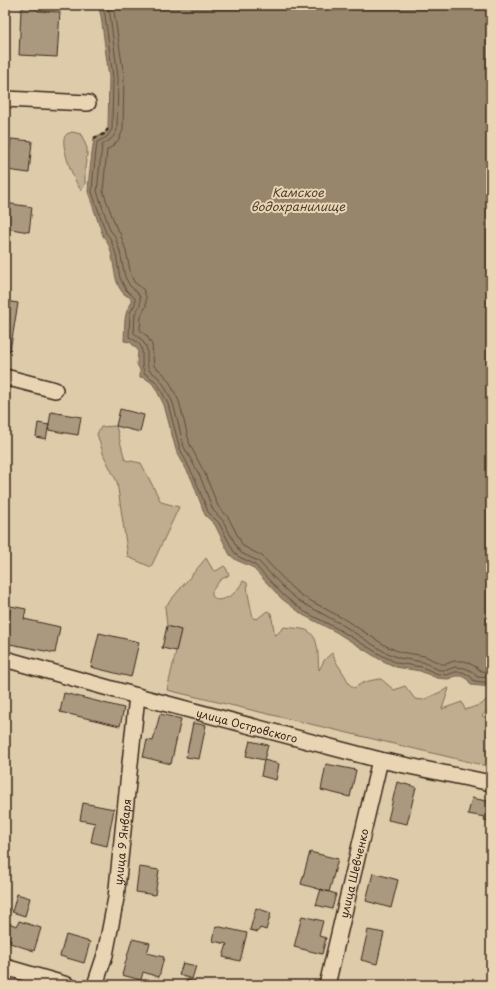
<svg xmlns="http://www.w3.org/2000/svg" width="496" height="990" font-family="'Playpen Sans',sans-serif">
<rect width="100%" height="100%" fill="#decbaa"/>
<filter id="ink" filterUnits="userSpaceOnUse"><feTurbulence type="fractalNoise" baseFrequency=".025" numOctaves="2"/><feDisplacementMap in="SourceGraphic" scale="8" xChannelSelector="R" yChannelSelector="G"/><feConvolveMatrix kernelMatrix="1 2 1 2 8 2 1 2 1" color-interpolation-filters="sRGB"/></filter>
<g filter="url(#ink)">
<path fill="#c0ad90" stroke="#7e6c57" d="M72,132l9,2 6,14v7l-2,12v18l-4,5c-7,-8 -19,-41 -17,-51 0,-2 2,-4 3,-5z
M116,426l9,34 16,3 20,39 18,5 -28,60 -23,-10 -11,-75 -13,-26 -7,-22 4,-7z
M206,558l7,12 3,1 8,-5 2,2 3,7 -9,5 -8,11v5l5,4c13,-1 19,-7 26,-19l4,2 1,11 5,24 4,1 10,-8 4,2 4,23 9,-9c6,1 16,1 22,3 15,7 11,27 13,40l6,-11 7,-6c4,12 13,20 17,31l5,4c9,-6 16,-8 27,-9l13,11 11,-4 10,13 8,1 26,-12 -7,21 20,-7 3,8 17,-6 7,-7h2v10l-9,9 9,3v48l-324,-77 14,-60 -14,-4 -2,-19z"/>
<path fill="#97856c" stroke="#72614d" d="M98,5h393v682l-20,-2 -3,-5 -6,-4h-6l-8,3 -11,-1 -17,-7 -24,-4 -17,-8 -43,-27 -33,-17 -9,-7 -12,-9 -30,-32 -16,-7 -6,-5 -15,-30 -10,-10 -13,-35 -16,-30 -12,-45 -8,-16 -4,-6 -7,-5 -5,-1v-7l-3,-6 1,-14 -8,-8 -6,-1c1,-12 -1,-29 7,-37v-6c-2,-1 -6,-3 -8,-5 -13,-14 -6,-43 -20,-57l-15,-44 1,-15 5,-39 10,-4 4,-5 1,-52 -8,-61z"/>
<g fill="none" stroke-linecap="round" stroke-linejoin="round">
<path stroke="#604e3d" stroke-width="1" d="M102,5l3,10 8,62 -1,52 -5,8 -10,5 -4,36 -1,14 14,41 4,5 6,16 4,24 6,12 9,8v6l-5,9 -1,24c15,8 13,11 13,26 0,4 2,7 2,10l11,8 5,7 8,16 12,45 15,30 13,33 11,11 15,29 5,5 15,7 30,32 12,9 9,7 33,17 43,26 16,8 25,4 16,7 9,1 8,-3h8l8,5 3,4 17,2
M107,5l3,10 8,62 -1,52c-2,9 -9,12 -15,16l-5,46 13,39 5,6 5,16 5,25 5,9 7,6 3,5v8l-5,9 -1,19 7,6 5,7 1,4v14l2,6 9,7 6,8 9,18 11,44 16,29 13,34 10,11 15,28 3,4 17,8 30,31 11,9 42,23 42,27 16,7 24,4 16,8h8l8,-3 10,1 8,4 4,5 14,1
M113,5l11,71 -1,54 -4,9 -5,6 -7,5 -4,41 13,36 4,6 6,18 5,24 3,7 9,7 3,8v9l-5,10 -1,14 7,6 5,9 2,21 9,7 7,10 9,18 11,44 15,29 13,32 10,11 15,29 19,10 30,32 10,8 42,23 42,27 14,6 25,4 16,8h5l8,-3h11l11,6 5,4 10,1"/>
</g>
<path fill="#ab997f" stroke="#3b2a1e" d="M27,5h6l5,6 22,1 -3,45 -38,-2 2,-45z
M11,139l21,2 -3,32 -22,-3z
M5,203l27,4 -3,25 -24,-4z
M5,301l13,2 -8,48 -5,-1z
M120,409l24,6 -4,17 -24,-6z
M51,412l30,5 -3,18 -30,-5z
M38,423l11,2 -3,14 -10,-2z
M5,519l3,1 -3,17z
M11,606l15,3 -2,10 36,8 -5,26 -50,-10v-11z
M167,626l14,4 -5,21 -14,-3z
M99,633l40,9 -8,35 -40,-10z
M64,693l60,15 -4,18 -60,-14z
M160,714l21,5 -10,45 -28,-7 4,-17 6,1z
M193,723l13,2 -7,34 -13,-2z
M250,741l18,4 -4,15 -18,-4z
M264,760l15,4 -3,16 -15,-4z
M326,764l30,6 -6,27 -29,-7z
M397,782l19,5 -9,37 -19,-4z
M472,798l19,4v20l-7,-2 1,-3 -17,-3z
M83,803l31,6 -7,37 -16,-4 4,-19 -15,-3z
M310,852l28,7 -9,33 -28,-8z
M139,867l20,3 -4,25 -19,-3z
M373,873l25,7 -7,28 -25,-7z
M321,889l15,5 -4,15 -16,-4z
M17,894l13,4 -5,18 -13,-4z
M256,908l15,5 -5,17 -6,-2 -2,4 -8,-2z
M302,916l21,5 -4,15 7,2 -4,16 -28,-7z
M19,921l22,7 -7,23 -24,-8 1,-3 -6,-2v-7l3,-8 9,3z
M216,926l31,7 -7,28 -17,-4 4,-13 -14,-3z
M368,930l16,3 -7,31 -16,-4z
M66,935l24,7 -6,21 -24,-7z
M132,939l18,4 -3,10 17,4 -5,20 -16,-5 -2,8 -19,-5z
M183,963l13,3 -4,13 -13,-4z
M187,980l8,2 -1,3h-8z
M415,980l11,2 -1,3h-11z"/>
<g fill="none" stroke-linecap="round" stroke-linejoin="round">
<defs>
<g id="street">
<path d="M5,99l83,4"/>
<path d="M5,377l50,13"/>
<path id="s1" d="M5,659l132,37 243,64 111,23"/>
<path d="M5,967l62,18"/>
<path id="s2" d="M95,985l10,-30 11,-57 21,-202"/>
<path id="s3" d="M327,985l53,-225"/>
</g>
</defs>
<use href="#street" stroke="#3b2a1e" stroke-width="18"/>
<path stroke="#3b2a1e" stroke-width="2.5" stroke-dasharray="4 3" stroke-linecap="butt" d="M94,138l10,-4 4,-5"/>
<use href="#street" stroke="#e9d5b3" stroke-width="15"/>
</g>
</g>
<g text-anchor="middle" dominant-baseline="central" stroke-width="4" stroke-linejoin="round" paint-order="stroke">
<g font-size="11" fill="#3b2a1e" stroke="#e9d5b3">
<text stroke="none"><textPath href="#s1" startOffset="251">улица Островского</textPath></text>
<text stroke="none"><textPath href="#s2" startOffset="146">улица 9 Января</textPath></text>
<text stroke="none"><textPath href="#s3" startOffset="115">улица Шевченко</textPath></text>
</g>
<g font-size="12" font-style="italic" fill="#524132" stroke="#e9d5b3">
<text x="298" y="192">Камское<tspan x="298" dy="14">водохранилище</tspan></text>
</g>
</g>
<rect width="496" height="990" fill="none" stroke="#e9d5b3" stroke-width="20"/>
<rect x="10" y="10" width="476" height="970" fill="none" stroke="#3b2a1e" stroke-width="1.5" filter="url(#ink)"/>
</svg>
